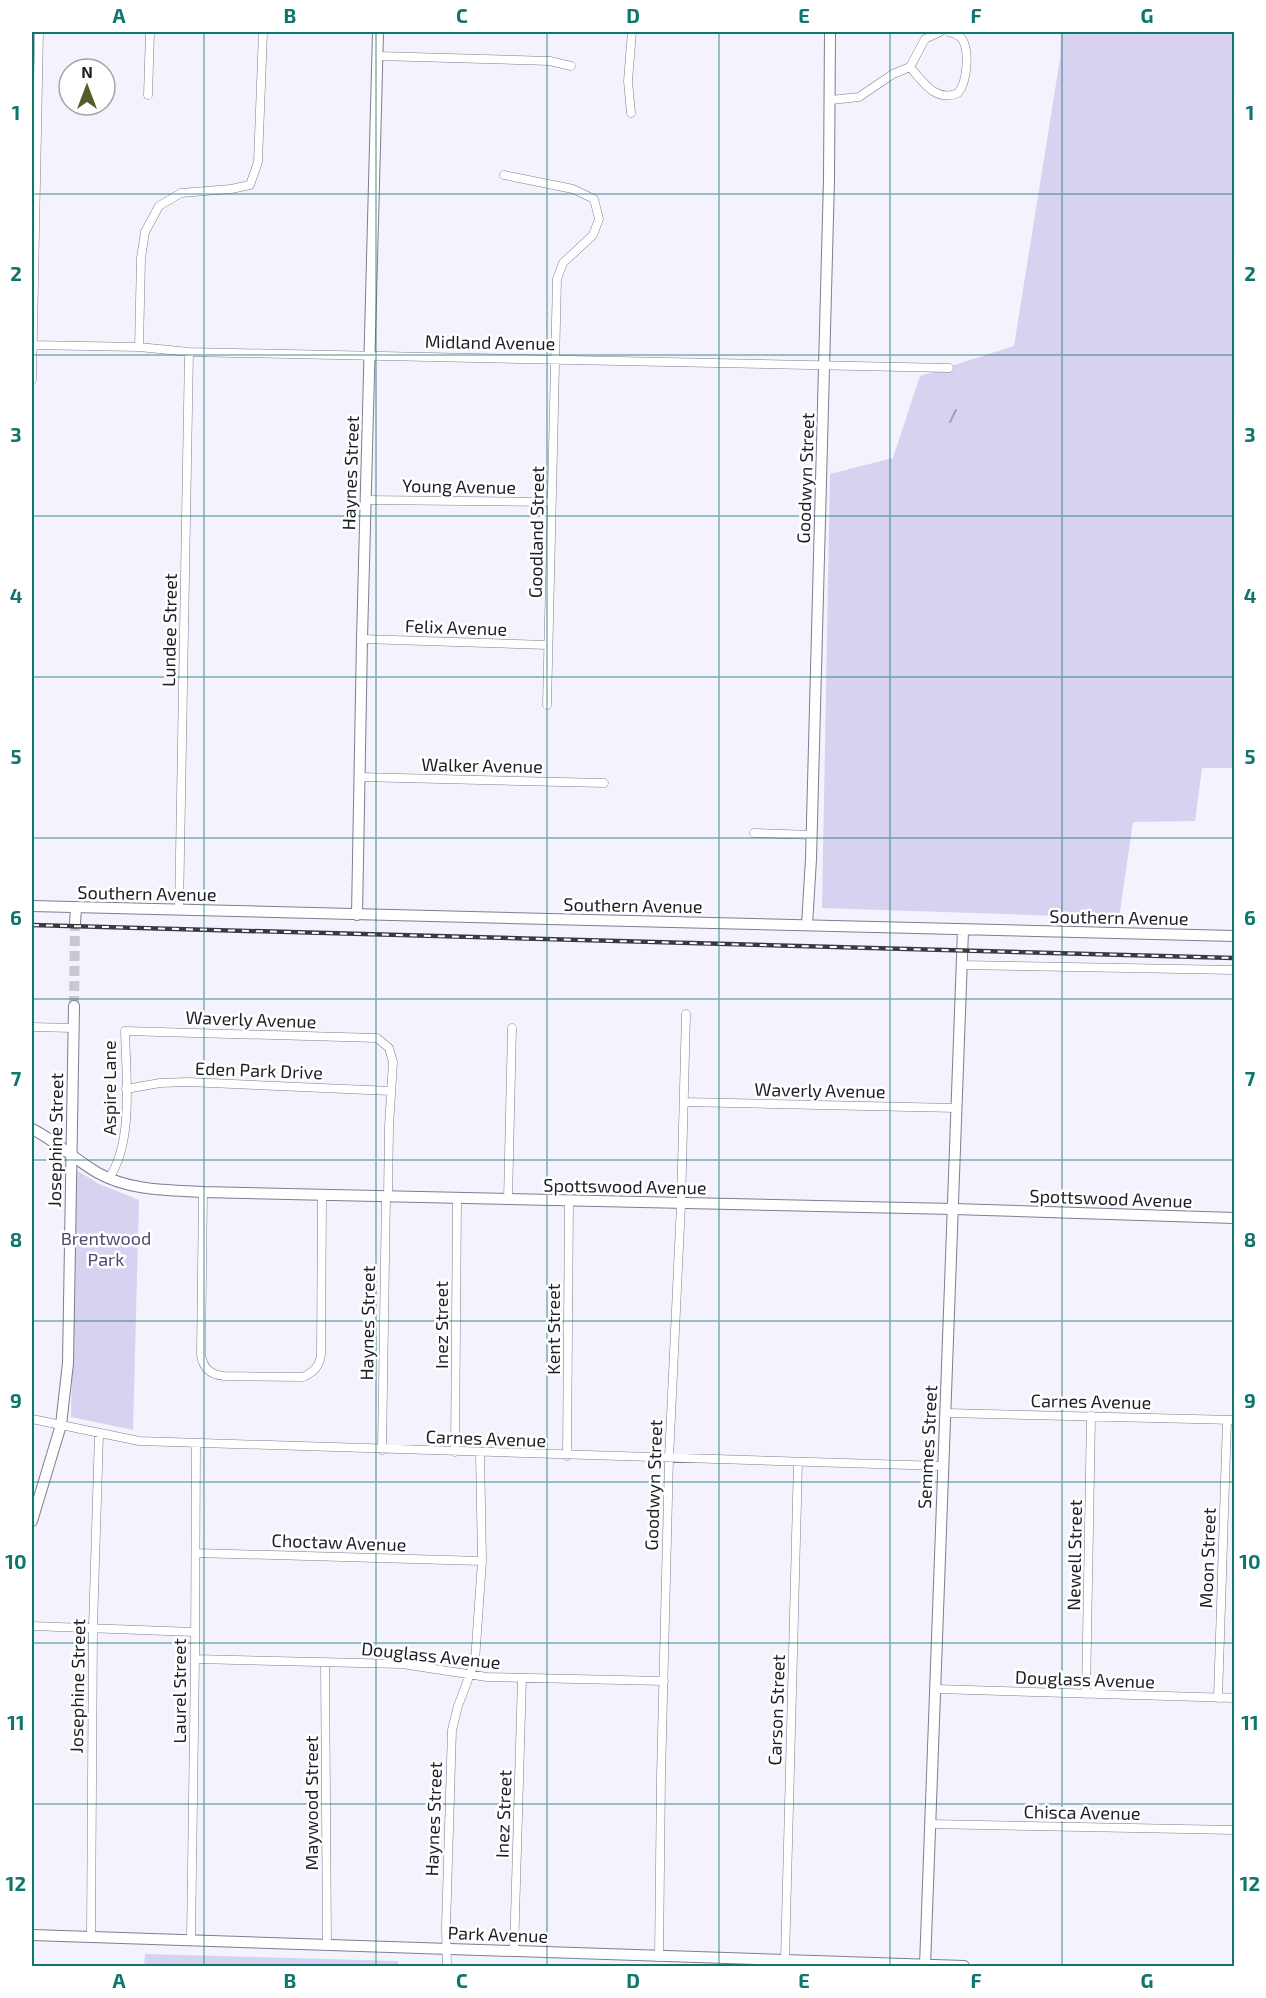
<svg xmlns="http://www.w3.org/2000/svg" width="1266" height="1998" font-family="'Exo 2',sans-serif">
<rect width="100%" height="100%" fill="#f4f2fc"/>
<path fill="#d8d1f0" d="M1061,32h173v736h-32l-7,53 -62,1 -14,96 -297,-10 8,-434 63,-16 27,-82 94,-30 46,-287z
M76,1170l23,14 40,16 -6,230 -62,-13z
M145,1954l253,7v5h-254z"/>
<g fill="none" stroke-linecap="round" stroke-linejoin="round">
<path stroke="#a29bba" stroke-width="2" d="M950,422l6,-12"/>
<path stroke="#c9c7d1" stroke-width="10" stroke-dasharray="10 5" stroke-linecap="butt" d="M74,1006l1,-83"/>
<defs>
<path id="minor" d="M378,56l172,5 21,5
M910,67c13,15 26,36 48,26 9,-10 12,-42 4,-54 -3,-4 -8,-6 -13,-7
M148,95l2,-63
M831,100l28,-3 34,-23 17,-7 15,-28 15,-7
M631,113l-3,-32 4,-49
M504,175l69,14 21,10 5,20 -6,16 -30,28 -6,16 -10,426
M32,345l107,2 50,5 760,16
M139,347l2,-89 4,-26 14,-26 22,-13 50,-4 19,-4 8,-23 5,-130
M32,380l7,-348
M365,500l186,2
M362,639l186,6
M359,777l245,6
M754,833l57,2
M179,910l10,-558
M962,965l272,5
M32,1027l41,1
M126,1089l34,-6 27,-1 204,9
M684,1102l272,6
M109,1178c25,-36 17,-104 16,-147l252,7 12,10 4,14 -4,64 -1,70
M203,1192l-2,163c2,13 10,20 23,21l79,1c11,-5 17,-11 18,-23l1,-159
M508,1200l4,-172
M946,1413l288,7
M32,1419l107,22 803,25
M382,1450l4,-254
M455,1452l2,-253
M567,1456l2,-254
M196,1553l286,8
M32,1626l162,6
M195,1659l207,5 85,13 177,4
M325,1662l2,282
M936,1689l298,9
M1086,1694l5,-278
M1218,1698l9,-278
M930,1824l304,6
M91,1937l2,-310 6,-193
M191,1939l4,-280 1,-216
M514,1951l8,-273
M659,1957l2,-181 8,-318 12,-254 5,-190
M785,1959l13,-497
M447,1966l-1,-39 6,-197 6,-24 17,-45 7,-100 -2,-109"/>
<path id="tertiary" d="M357,915l5,-276 16,-607
M807,925l4,-66 18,-680 1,-147
M32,1129c23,11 43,31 66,44 32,18 70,17 105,19l750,17 281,9"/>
<path id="secondary" d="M32,906l1202,30
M75,923l1,-15
M32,1521l29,-96 7,-62 6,-357
M32,1935l932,31
M925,1966l38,-1036"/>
</defs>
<use href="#minor" stroke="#807c93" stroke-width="9"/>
<use href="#tertiary" stroke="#807c93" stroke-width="12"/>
<use href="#secondary" stroke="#807c93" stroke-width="12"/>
<use href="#minor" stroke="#fff" stroke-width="8"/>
<use href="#tertiary" stroke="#fff" stroke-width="10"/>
<use href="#secondary" stroke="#fff" stroke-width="10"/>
<defs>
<path id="rail" d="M32,925l1202,33"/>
</defs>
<use href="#rail" stroke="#3a3841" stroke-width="4.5"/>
<use href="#rail" stroke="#fff" stroke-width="2" stroke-dasharray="7" stroke-linecap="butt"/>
</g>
<path fill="none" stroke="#0f766e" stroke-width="1.5" stroke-opacity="0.55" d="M204,32v1934M376,32v1934M547,32v1934M719,32v1934M890,32v1934M1062,32v1934M32,194h1202M32,355h1202M32,516h1202M32,677h1202M32,838h1202M32,999h1202M32,1160h1202M32,1321h1202M32,1482h1202M32,1643h1202M32,1804h1202"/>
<g text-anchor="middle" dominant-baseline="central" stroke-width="5" stroke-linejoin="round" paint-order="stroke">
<g font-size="18" fill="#1f1d26" stroke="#fff">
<text transform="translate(490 342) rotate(1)">Midland Avenue</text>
<text transform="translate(350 473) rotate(-88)">Haynes Street</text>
<text transform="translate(805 478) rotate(-88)">Goodwyn Street</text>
<text transform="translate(459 486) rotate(1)">Young Avenue</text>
<text transform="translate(536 532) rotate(-89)">Goodland Street</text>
<text transform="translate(456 627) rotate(2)">Felix Avenue</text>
<text transform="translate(169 630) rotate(-89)">Lundee Street</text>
<text transform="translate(482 765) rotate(1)">Walker Avenue</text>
<text transform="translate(147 893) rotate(1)">Southern Avenue</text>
<text transform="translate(633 905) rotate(1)">Southern Avenue</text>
<text transform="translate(1119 917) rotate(1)">Southern Avenue</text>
<text transform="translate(251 1019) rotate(2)">Waverly Avenue</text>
<text transform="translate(259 1070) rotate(2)">Eden Park Drive</text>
<text transform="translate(109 1088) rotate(-90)">Aspire Lane</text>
<text transform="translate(820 1090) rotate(1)">Waverly Avenue</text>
<text transform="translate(55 1140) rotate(-89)">Josephine Street</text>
<text transform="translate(625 1186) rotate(1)">Spottswood Avenue</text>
<text transform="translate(1111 1198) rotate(2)">Spottswood Avenue</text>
<text transform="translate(367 1323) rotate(-89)">Haynes Street</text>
<text transform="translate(441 1325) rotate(-90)">Inez Street</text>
<text transform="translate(553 1329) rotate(-90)">Kent Street</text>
<text transform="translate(1091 1401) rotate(1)">Carnes Avenue</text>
<text transform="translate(486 1438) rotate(2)">Carnes Avenue</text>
<text transform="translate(927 1447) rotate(-87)">Semmes Street</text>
<text transform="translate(653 1485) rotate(-88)">Goodwyn Street</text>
<text transform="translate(339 1542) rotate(2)">Choctaw Avenue</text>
<text transform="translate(1074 1555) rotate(-89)">Newell Street</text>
<text transform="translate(1207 1558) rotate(-88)">Moon Street</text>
<text transform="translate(431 1655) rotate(6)">Douglass Avenue</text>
<text transform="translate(1085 1679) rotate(2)">Douglass Avenue</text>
<text transform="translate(77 1686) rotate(-89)">Josephine Street</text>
<text transform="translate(179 1691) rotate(-90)">Laurel Street</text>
<text transform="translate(776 1710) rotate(-88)">Carson Street</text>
<text transform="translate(311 1803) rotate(-90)">Maywood Street</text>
<text transform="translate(1082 1812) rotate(1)">Chisca Avenue</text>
<text transform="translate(503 1814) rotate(-88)">Inez Street</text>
<text transform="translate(433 1819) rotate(-88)">Haynes Street</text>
<text transform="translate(498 1934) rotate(2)">Park Avenue</text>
</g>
<g font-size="18" fill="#524673" stroke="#fff">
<text x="106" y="1238">Brentwood<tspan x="106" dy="21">Park</tspan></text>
</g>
</g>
<rect width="1266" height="1998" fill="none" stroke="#ffffff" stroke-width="66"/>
<g transform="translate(87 87)"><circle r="28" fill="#ffffff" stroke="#a5a5a8" stroke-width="1.5"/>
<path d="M0-4.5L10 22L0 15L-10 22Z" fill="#555b29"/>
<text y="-9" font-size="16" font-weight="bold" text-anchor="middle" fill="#1f1d26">N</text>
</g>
<rect x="33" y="33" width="1200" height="1932" fill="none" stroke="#0f766e" stroke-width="2"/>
<g font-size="20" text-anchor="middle" font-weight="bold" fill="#0f766e">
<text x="119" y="23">A</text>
<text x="290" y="23">B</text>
<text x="462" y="23">C</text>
<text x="633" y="23">D</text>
<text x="804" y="23">E</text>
<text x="976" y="23">F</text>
<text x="1147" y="23">G</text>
<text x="16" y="120">1</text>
<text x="1250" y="120">1</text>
<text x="16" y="281">2</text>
<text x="1250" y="281">2</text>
<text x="16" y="442">3</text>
<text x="1250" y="442">3</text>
<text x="16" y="603">4</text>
<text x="1250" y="603">4</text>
<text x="16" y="764">5</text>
<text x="1250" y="764">5</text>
<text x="16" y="925">6</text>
<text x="1250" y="925">6</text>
<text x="16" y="1086">7</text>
<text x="1250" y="1086">7</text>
<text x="16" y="1247">8</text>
<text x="1250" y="1247">8</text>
<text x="16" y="1408">9</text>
<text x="1250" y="1408">9</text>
<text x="16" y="1569">10</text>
<text x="1250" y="1569">10</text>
<text x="16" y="1730">11</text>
<text x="1250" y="1730">11</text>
<text x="16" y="1891">12</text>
<text x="1250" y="1891">12</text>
<text x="119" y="1988">A</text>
<text x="290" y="1988">B</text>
<text x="462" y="1988">C</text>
<text x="633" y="1988">D</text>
<text x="804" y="1988">E</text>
<text x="976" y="1988">F</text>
<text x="1147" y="1988">G</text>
</g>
</svg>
